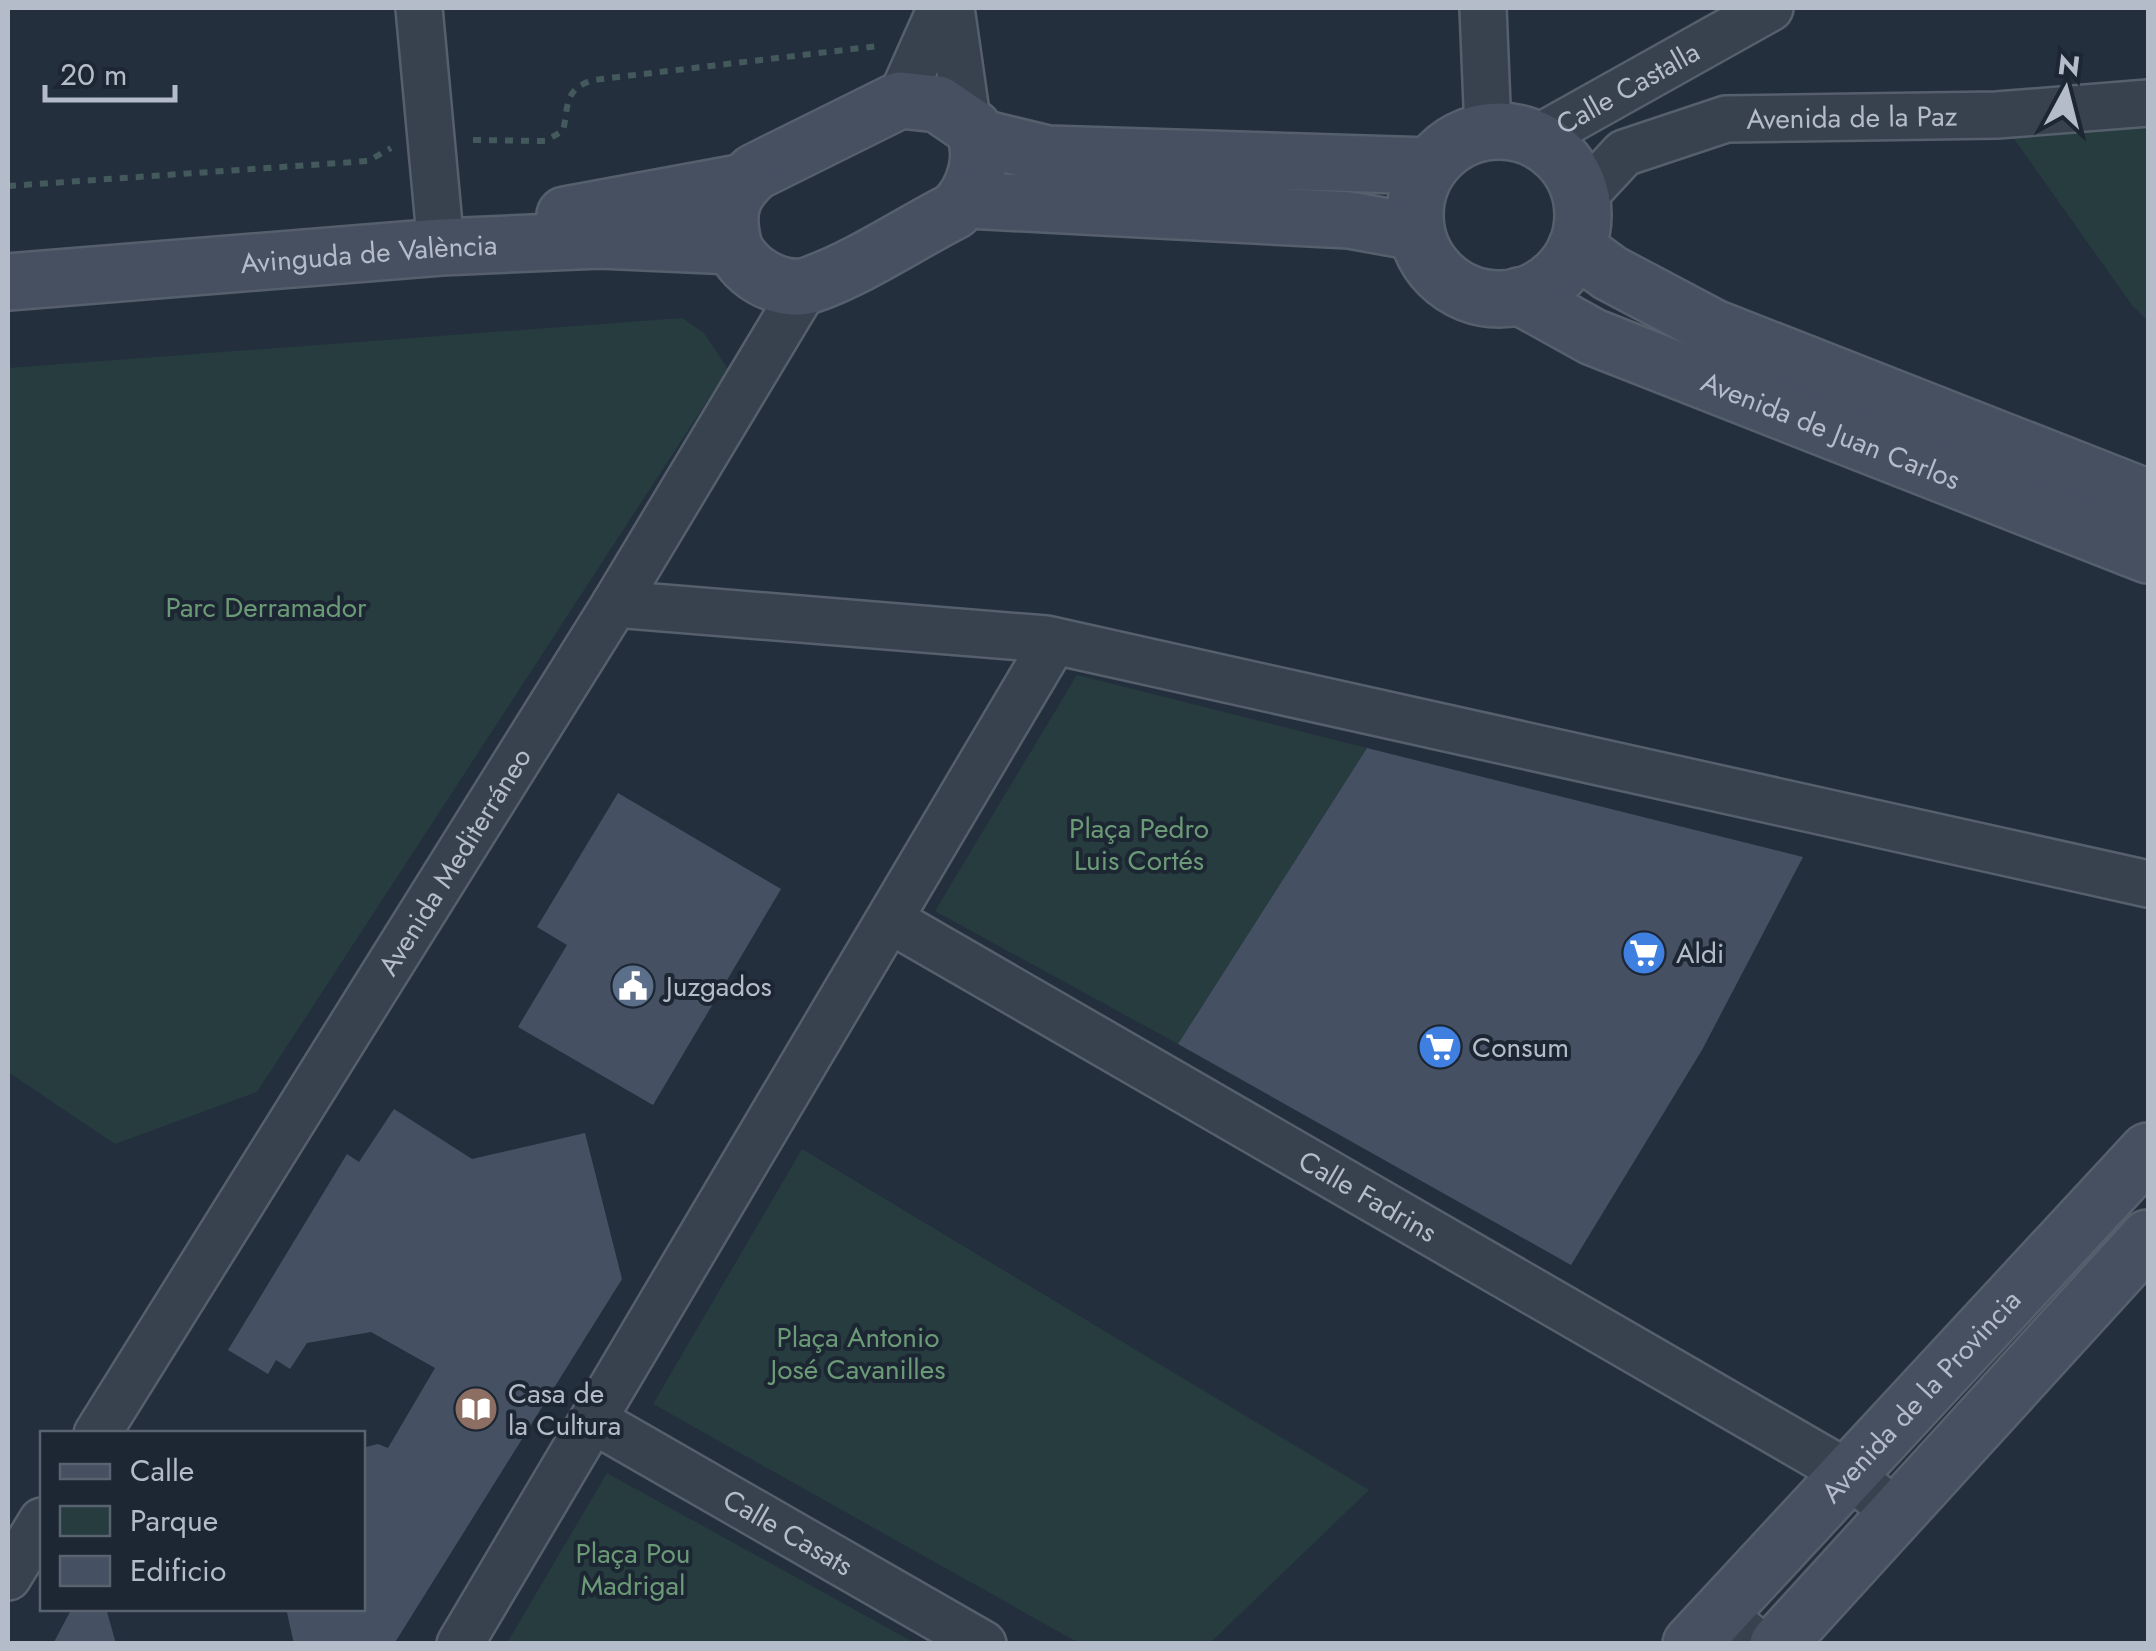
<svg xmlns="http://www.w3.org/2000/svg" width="2156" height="1651" font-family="Jost,sans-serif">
<rect width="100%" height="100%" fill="#242f3e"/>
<path fill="#263c3f" d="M2148,103v218l-16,-16 -135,-190z
M682,318l22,15 24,36 -471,723 -142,52 -107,-72v-704z
M1077,675l290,73 -189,296 -243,-133z
M802,1149l567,341 -159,153h-131l-426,-239z
M607,1473l308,170h-408z"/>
<path fill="#455162" d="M1367,748l436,109 -101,193 -131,215 -393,-221z
M618,793l163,96 -128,216 -135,-78 49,-82 -30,-18z
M394,1109l78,50 113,-26 37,146 -228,365h-100l-8,-36h76v-160l16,-4 10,4 47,-80 -64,-36 -64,11 -17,26 -14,-9 -8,14 -40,-24 119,-196 12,8z
M72,1608h34l10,36h-63z"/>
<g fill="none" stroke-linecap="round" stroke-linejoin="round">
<defs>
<g id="street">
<path d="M419,8l22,239"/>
<path d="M951,8l16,112"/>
<path d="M1483,8l5,122"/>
<path d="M900,100l41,-92"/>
<path id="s1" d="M1536,139l234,-131"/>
<path id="s2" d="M1582,198l42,-45 102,-34 271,-4 151,-12"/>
<path d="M615,604l431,35 1102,245"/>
<path id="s3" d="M890,920l959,554 47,39"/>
<path id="s4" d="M593,1420l390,224"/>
<path id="s5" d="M97,1434l518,-830 191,-318"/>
<path d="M8,1577l34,-56"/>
<path d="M1720,1613l38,31"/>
<path d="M460,1644l594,-1003"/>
</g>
<g id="secondary">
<path d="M900,100l38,4 35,24c13,28 2,64 -19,83 -47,24 -95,57 -144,74 -30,10 -73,-16 -78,-46 -6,-30 0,-47 23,-67z"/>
<circle cx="1499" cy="215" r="84"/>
<path d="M977,137l70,17 383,12"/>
<path d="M967,200l382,20 67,12"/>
<path d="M565,215l179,-33"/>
<path d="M1576,248l34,25 104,55 434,170"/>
<path id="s6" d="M8,282l433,-35 159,-7 133,6"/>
<path id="s7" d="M1519,296l74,41 555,218"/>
<path id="s8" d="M1691,1644l457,-493"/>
<path d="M1778,1644l370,-406"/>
</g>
</defs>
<use href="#street" stroke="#565f6c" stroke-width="50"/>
<use href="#secondary" stroke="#565f6c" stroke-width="60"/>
<path stroke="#44595c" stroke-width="6" stroke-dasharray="8 8" stroke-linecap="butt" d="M473,140l72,1 18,-10c6,-26 0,-41 30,-51l285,-34
M8,186l360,-25 23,-13"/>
<use href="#street" stroke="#38414e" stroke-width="45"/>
<use href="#secondary" stroke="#465061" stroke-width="55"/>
</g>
<defs>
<symbol id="supermarket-disc" viewBox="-11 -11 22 22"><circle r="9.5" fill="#3f7fe0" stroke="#1d2633"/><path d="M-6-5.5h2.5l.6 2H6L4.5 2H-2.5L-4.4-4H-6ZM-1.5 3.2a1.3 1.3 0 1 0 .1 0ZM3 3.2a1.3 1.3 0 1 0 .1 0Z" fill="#fff"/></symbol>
<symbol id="civic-disc" viewBox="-11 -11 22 22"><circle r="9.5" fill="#5c6f8a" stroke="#1d2633"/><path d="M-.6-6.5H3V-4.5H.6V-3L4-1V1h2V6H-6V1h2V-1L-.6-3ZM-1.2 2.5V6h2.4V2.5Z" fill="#fff"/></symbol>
<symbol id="library-disc" viewBox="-11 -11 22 22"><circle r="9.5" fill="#8d6e63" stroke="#1d2633"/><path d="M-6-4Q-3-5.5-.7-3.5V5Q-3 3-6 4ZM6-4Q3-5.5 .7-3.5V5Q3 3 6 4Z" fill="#fff"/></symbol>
</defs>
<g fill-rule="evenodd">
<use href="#supermarket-disc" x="1619" y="928" width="50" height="50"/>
<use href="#civic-disc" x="608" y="961" width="50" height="50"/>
<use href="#supermarket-disc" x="1415" y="1022" width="50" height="50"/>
<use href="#library-disc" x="451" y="1384" width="50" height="50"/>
</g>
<g text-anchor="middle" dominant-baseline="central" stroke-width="8" stroke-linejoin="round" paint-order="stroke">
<g font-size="28" fill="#b4bcc9" stroke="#1d2633">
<text stroke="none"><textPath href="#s1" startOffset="105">Calle Castalla</textPath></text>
<text stroke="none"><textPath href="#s2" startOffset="295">Avenida de la Paz</textPath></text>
<text stroke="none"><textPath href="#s6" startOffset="362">Avinguda de València</textPath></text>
<text stroke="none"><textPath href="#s7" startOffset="340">Avenida de Juan Carlos</textPath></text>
<text stroke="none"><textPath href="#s5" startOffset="675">Avenida Mediterráneo</textPath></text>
<text stroke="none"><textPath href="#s3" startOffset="552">Calle Fadrins</textPath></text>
<text stroke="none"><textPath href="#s8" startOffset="338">Avenida de la Provincia</textPath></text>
<text stroke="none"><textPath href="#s4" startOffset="225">Calle Casats</textPath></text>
</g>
<g font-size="28" fill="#6b9a76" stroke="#1d2633">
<text x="266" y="607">Parc Derramador</text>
<text x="1139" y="828">Plaça Pedro<tspan x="1139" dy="32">Luis Cortés</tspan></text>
<text x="858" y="1337">Plaça Antonio<tspan x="858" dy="32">José Cavanilles</tspan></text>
<text x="633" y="1553">Plaça Pou<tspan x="633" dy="32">Madrigal</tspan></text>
</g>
<g font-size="28" fill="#b4bcc9" stroke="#1d2633" text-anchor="start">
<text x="1676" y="953">Aldi</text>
<text x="666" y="986">Juzgados</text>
<text x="1472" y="1047">Consum</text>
<text x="508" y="1393">Casa de<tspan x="508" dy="32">la Cultura</tspan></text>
</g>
</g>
<rect width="2156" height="1651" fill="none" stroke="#b4bcc9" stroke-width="20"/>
<rect x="40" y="1431" width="325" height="180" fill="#1d2633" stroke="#59626f" stroke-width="2.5"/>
<rect x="60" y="1464" width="50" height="15" fill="#465061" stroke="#59626f" stroke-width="2.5"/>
<text x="130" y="1481" font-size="30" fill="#b4bcc9">Calle</text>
<rect x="60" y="1506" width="50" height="30" fill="#263c3f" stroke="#59626f" stroke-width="2.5"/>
<text x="130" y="1531" font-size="30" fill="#b4bcc9">Parque</text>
<rect x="60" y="1556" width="50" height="30" fill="#455162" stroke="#59626f" stroke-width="2.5"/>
<text x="130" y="1581" font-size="30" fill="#b4bcc9">Edificio</text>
<g transform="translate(2066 90) rotate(7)" stroke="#1d2633" stroke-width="8" paint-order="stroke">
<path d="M0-8L18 38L0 25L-18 38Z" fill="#b4bcc9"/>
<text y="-15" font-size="28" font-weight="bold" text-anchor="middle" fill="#b4bcc9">N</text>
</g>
<path d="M45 85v15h130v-15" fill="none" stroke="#b4bcc9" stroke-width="5"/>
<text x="60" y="85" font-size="30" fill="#b4bcc9" stroke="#1d2633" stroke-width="8" paint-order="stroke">20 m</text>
</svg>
